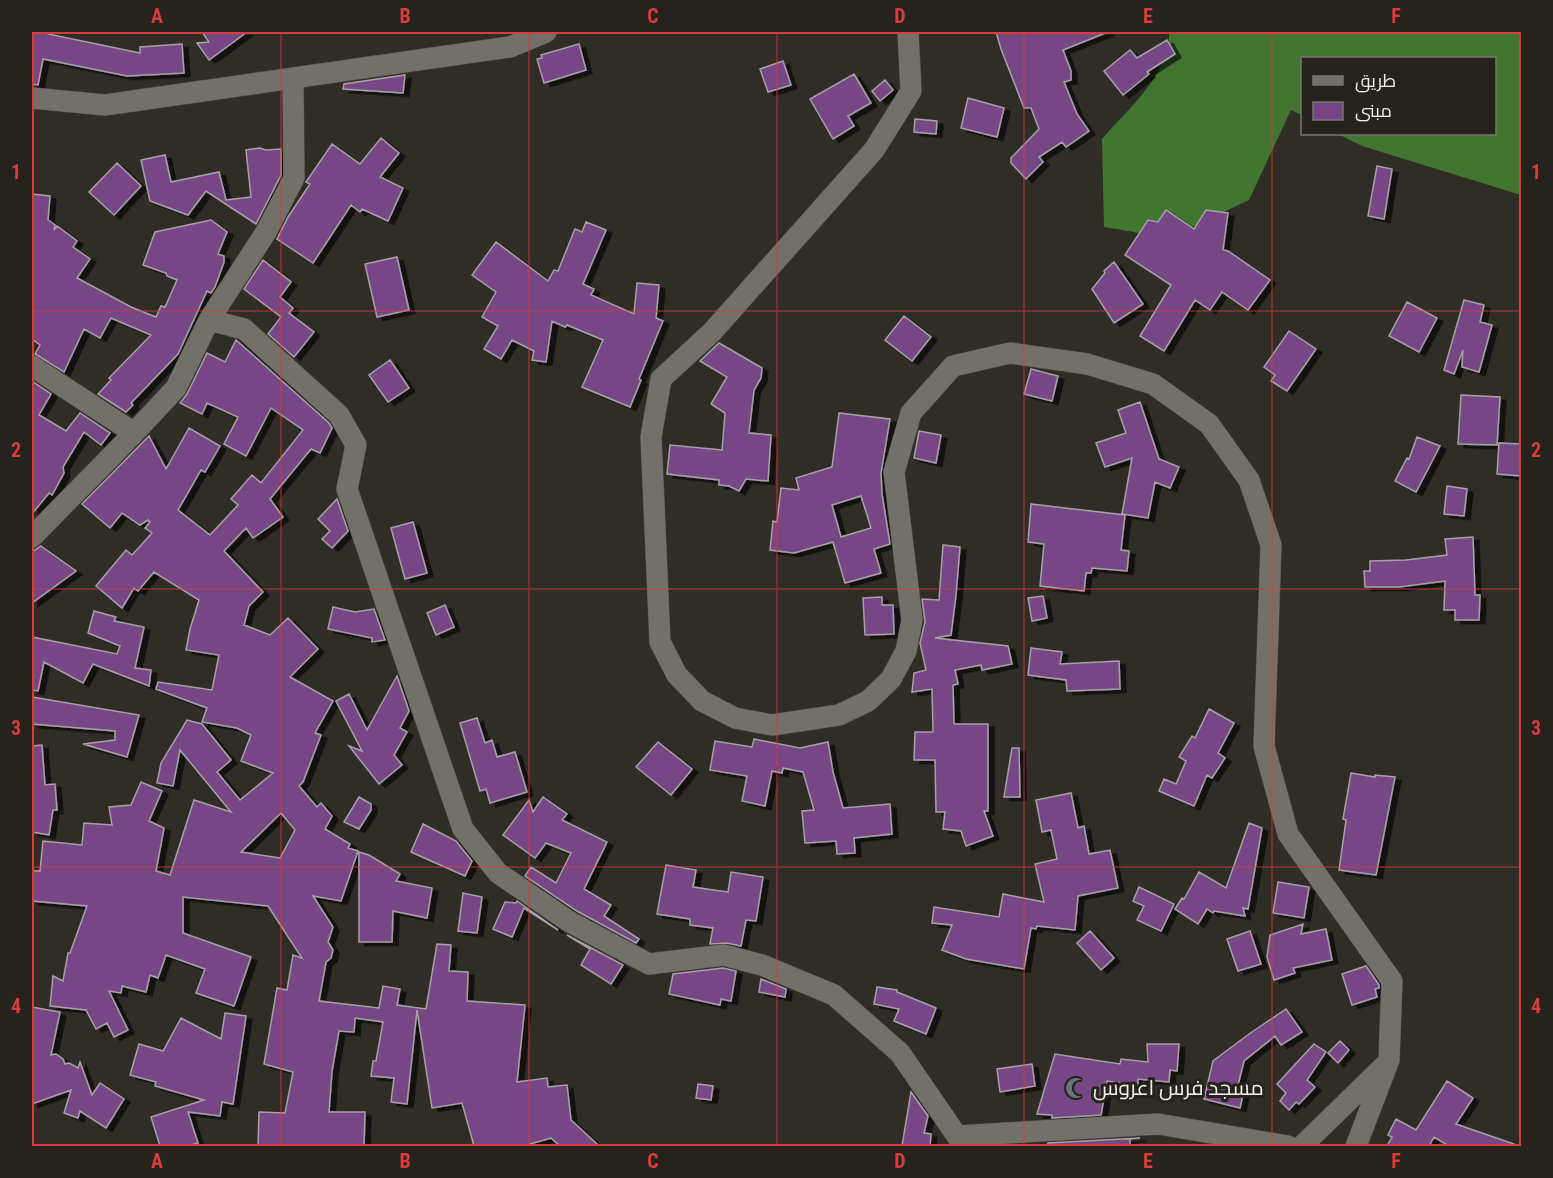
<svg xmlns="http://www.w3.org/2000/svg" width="1553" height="1178" font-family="'Roboto Condensed',Cairo,sans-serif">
<defs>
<filter id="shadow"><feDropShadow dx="6" dy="3.5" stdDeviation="0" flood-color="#0009"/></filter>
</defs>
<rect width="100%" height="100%" fill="#302d27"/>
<path fill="#427432" d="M1169,32h352v163l-159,-49 -24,-12h156v-76h-192v57l-11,-5 -42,90 -80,38 -65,-11 -2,-88c25,-29 69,-66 67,-107z"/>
<path fill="#774785" stroke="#a6a0a7" stroke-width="1.5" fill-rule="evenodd" filter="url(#shadow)" d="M32,32h16v2l92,19v-6l42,-3 2,29 -57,3 -84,-17 -5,26 -6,-1z
M202,32h45l-38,28 -12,-17 12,-1z
M996,32h112l-45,18 8,21v9l-7,2 13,32 12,17 -23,16 -4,-5 -23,15 4,5 -17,17 -15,-16v-5l28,-29 -8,-21h-7l-23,-59z
M1167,40l8,14 -28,18 2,2 -26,21 -19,-24 26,-21 7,8z
M579,44l7,26 -42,13 -7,-24 5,-1 -1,-3z
M783,61l8,24 -23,7 -8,-23z
M854,74l17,29 -23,13 6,10 -21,13 -23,-40z
M405,75l-2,18 -60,-4 1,-5z
M885,80l8,10 -13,11 -8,-10z
M968,98l36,10 -7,29 -36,-9z
M915,119l22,2 -1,13 -22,-2z
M381,138l18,15 -19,24 23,11 -15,33 -26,-12 -2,3 -9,-7 -38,58 -36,-24 11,-22 22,-33 -4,-2 26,-38 28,20z
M260,148l6,2 15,-1v26l-25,49 -50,-33 -18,24 -38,-14 -9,-41 24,-5 6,27 48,-10 7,28 25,-3 -5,-47z
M117,163l24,23 -27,29 -25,-23z
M1377,166l15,3 -8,50 -16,-3z
M32,194l18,2 -2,24 7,5 -1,5 3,-4 20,15 -4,6 17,12 -13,19 54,29 25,10 5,-11 4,1 12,-27 -10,-4 -1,-3 -23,-8 12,-33 56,-12 16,12 -9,22 6,2v6l-9,25 -4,6 -4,-2 -29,63 -47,49 2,2 -7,7 -28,-18 13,-14 -2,-2 42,-43 -40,-17 -11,20 -16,-9 -20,43 -29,-18 5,-9 -8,-6z
M1166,210l28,19 12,-19 22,3 -5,37 5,1 42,29 -22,30 -26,-18 -12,18 -15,-10 -31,51 -24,-15 31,-51 -46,-30 23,-35 10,2z
M586,222l20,8 -23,54 11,5 -3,6 43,19 3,-31 22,2 -3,33 7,3 -24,58 2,1 -11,27 -48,-20 21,-47 -36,-15 -2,2 -13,-6 -6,41 -14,-2 2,-9 -22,-11 -11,19 -17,-10 14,-23 -16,-9 14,-25 -24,-17 24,-33 52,39 6,-11 4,1 17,-42 7,3z
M397,257l12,53 -32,7 -12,-53z
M263,260l28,22 -11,15 13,11 -4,5 25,19 -20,25 -26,-23 13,-17 -37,-28z
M1114,262l29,42 -29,19 -22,-34 13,-16 -1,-2z
M1464,300l20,5 -4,17 12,3 -13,47 -17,-5 1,-17 -9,24 -10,-4z
M1407,302l30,16 -18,34 -30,-16z
M904,316l27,21 -19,24 -27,-21z
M1289,331l27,18 -29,42 -16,-10 4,-6 -11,-8z
M236,340l93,83 3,5 -12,25 -9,-4 -41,50 13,18 -30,21 -7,-10 -22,23 39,41 -14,14 -5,19 26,10 18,-17 30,31 -28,28 43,24 -18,32 6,2 -18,47 -4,4 18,21 4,-4 11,13 -7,13 25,15 -2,4 10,3 -17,50 -28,-5 20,31 -5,15 5,8 -2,8 -5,4 -7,39 60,7 4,-22 17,3 -3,16 29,4 11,-65 14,1 -2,26 19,1 -1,29 58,4 -8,77 30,-4 1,9 19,-2 4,35 28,26h-39l-9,-8 -28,8h-49l-12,-43 -30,5 -15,-98 -10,94 -16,-2 3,-24 -23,-2 2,-15h3l7,-39 -28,-4 -1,14 -15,-1 -7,40 -3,41h36l-1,34h-106l1,-34 26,1 8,-41 -29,-8 13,-76 10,2 6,-35 9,3 -34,-52 -85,-9v36l68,24 -17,49 -38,-13 9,-24 -39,-14 -8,23 -8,-3 -4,17 -24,-6 -1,7 -12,-2 19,39 -14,7 -7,-14 -11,6 -10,-19 -36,-4 3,-30 10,5 5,-28h2l17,-47 -55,-5v-30h8l3,-30 39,4 2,-22 28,2 -3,-18 22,-2 10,-23 21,9 -13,30 15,7 -8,43 14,4 24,-75 37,12 -51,-62 -7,36 -16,-3 4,-20 26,-43 15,4 29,36 -14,12 23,28 33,-27 -32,-12 10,-26 -14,-7 -35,-6 5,-14 -51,-19 2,-7 54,8 7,-35 -33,-5 4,-21 9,-29 -45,-28 -16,19 -4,-3 -12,20 -26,-22 30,-36 6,5 20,-22 -7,-5 5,-6 -2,-2 -8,5 -18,-12 -12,15 -28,-24 67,-68 17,33 23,-41 31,18 -15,26 -4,-2 -23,40 32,25 28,-30 -7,-6 21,-24 9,8 42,-53 -32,-22 -25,48 -22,-12 14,-27 -31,-14 -5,11 -22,-11 7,-9 20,-41 18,9zM281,813l14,17 -15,28 -39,-6z
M719,343l43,25 -1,10 -7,12 -5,43 22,2 -3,46 -22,-2 -7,12 -10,-5 -10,-1v-5l-52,-6 3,-29 52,5 3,-37 -14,-9 16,-27 -27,-16z
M390,360l19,28 -21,14 -19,-27z
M1031,369l27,7 -6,25 -28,-7z
M32,381l19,13 -12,21 27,16 14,-18 30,20 -9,12 -17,-13 -21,35 1,6 -12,22 -3,-2 -17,21z
M1461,395l39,2 -3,48 -39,-1z
M1140,402l19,57 20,8 -9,21 -15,-6 -7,36 -26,-4 10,-56 -27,9 -9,-24 30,-10 -8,-23z
M839,413l51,6 -9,54 1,21 8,50 -16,5 7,24 -36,10 -12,-41 -39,11 -24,-3 3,-29 4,1 4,-34 18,2 -3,-12 36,-11zM861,496l10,32 -30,9 -9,-32z
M919,431l22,4 -5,28 -22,-5z
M1417,437l23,9 -24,46 -21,-11 12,-23 2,1z
M1499,443l22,1v32l-24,-2z
M1447,486l20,3 -3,27 -20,-2z
M337,499l11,32 -16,17 -10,-9 8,-8 -12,-12z
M1031,504l94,11 -4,35 8,1 -2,20 -35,-3 -1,5h-5l-2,18 -44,-5 4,-42 -16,-2z
M413,522l14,51 -22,6 -14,-51z
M1473,537l2,58h5l-1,25h-24v-10h-11l1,-29 -46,6h-34l-1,-16h6v-10l36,-1 41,-5 -2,-16z
M943,545l17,2 -4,48 -5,40 -16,3 73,8 4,18 -30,6 -1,-5 -26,5 3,14 -5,1 1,39h34v87h-4l9,25 -27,10 -5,-15 -18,-2 2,-17h-9l-1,-52h-21l1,-28h18l-1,-43 -20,3 2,-19 12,-3 -6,-27 5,-21 -3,-23 17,1z
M41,546l35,25 -44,32v-51z
M1043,596l4,22 -15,3 -4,-23z
M882,597v8h11l1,29 -29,1 -2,-37z
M445,605l9,22 -18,8 -9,-22z
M333,607l22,5 19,-3 11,31 -13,2v-4l-44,-9z
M94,611l22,6 -2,4 30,6 -9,41 16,2 -2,16 -56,-22 -10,19 -39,-21 -6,29 -6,-1v-53l85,17 3,-8 -32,-13z
M1031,648l31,4 -2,12 59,-3 1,28 -53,2 -1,-11 -38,-5z
M397,676l12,35 -9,17 7,4 -13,23 8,10 -23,19 -30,-38 13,5 -26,-50 13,-7 18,36z
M32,697l107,18 -12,42 -44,-13 32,-4v-9l-83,-7z
M1209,709l25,14 -16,30 7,5 -13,20 -5,-3 -13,31 -35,-15 5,-12 12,5 10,-23 -7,-4 13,-21 3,2z
M477,718l8,25 7,-3 5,17 18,-5 12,40 -37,11 -4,-14 -6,2 -20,-68z
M754,739l46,9 28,-6 5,30 10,36 47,-4 2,30 -38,4 1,15 -18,1 -1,-13 -31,2 -3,-32 12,-1 -11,-38 -20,-4 -1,5 -10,-2 -7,35 -23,-5 5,-25 -37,-6 5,-29 37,6z
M658,742l34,27 -21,26 -35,-28z
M42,745l3,40 10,-1 2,26h-4l-4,25 -17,-3v-86z
M1012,748h7l1,49h-16z
M1351,773l24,4v-2l20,2 -19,98 -37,-5 7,-50 -3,-1z
M1071,793l7,35 6,-2 5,28 21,-4 8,38 -40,8 -3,34 -38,-4 -1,3 -5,-1 -7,41 -58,-10 -24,-9 10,-25 -20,-2 2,-16 65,10 4,-23 41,8 -9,-38 22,-5 -6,-29 -9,2 -6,-32z
M359,797l12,7v6l-12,19 -15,-7z
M543,797l24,17 -5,6 45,22 -23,47 27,16 -7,11 35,23 -3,4 -59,-32 -52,-35 6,-9 25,16 15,-30 -25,-10 -11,15 -32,-23 26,-35 4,12z
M1249,823l13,5 -14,81 -5,-1 2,8 -31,-5 -1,2 -6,-4 -9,15 -23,-15 7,-11 2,1 15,-27 27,16z
M423,824l33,17 16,20 -7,15 -54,-24z
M359,852l10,3 31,19 -4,7 36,7 -5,30 -34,-7 -1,31h-33z
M666,865l30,5 -3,17 35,5 3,-20 32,5 -7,44 -10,-1 -5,26 -14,-3 -17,1 3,-16 -23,-3v-6l-33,-5z
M1278,882l31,5 -5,31 -31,-5z
M1139,887l35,17 -13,27 -24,-11 7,-14 -11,-5z
M463,893l19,4 -5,36 -19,-2z
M517,901l41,29 -34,-22 -12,29 -19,-8 12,-27 11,1z
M1303,924l-2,10 25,-5 6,31 -39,8 2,5 -21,7 -7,-23 3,-22z
M1090,931l24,27 -13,12 -24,-27z
M1250,931l11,33 -23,7 -11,-32z
M567,935l56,30 -12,19 -30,-19 9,-16z
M1366,966l13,19v3l-4,1 2,8 -25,8 -10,-31z
M723,968l13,3 -5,30 -10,-2 -1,6 -51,-11 4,-20z
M761,979l25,10 -1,8 -26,-5z
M877,987l20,3v2l39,16 -10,26 -32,-13 5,-12 -25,-5z
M32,1007l28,5 -9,43 5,-1 7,5 2,5 4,-1 9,5 2,-6 12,33 8,-12 24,16 -18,29 -26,-17 -2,7 -14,-5 7,-23 -39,14z
M1286,1009l16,23 -21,13 -6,-9 -31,25 -7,28 7,1 -4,18 -36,-9 9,-38 36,-27z
M225,1013l21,3 -13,88 -11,-2 -2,14 -32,-4 10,31 -10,3h-28l-9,-29 53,-17 -49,-14 1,-4 -26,-7 9,-31 24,7 18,-33 40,21z
M1340,1041l9,9 -11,13 -10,-10z
M1147,1044h32l-2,27 -7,-1 -1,12 -31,-3v6l-31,-4 -6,34 -49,3v-3l-15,-1 18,-60 65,10 1,-5 27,3z
M1314,1044l12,8 -19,28 8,7 -16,17 -3,-2 -7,8 -9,-9 6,-8 -9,-9z
M1032,1064l3,22 -35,6 -3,-23z
M1447,1081l26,17 -17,26 58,20v2h-65l-15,-9 -5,9h-42l5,-9 -4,-2 8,-16 20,11z
M698,1084l15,2 -2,14 -15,-2z
M911,1092l17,24 -4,17 7,1 -1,12h-28z
M1140,1138l-10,1v7h-82v-3z"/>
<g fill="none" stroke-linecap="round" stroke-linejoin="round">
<defs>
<path id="minor" d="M908,32l3,59 -37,59 -162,182 -51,47 -10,58 9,205 17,33 25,26 33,17 37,7 67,-10 29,-14 23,-22 15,-28 6,-31 -18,-148 17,-59 42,-47 57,-13 77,11 66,20 56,40 40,56 22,65 -7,201 24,88 104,147 -3,79 -33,86
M32,98l73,7 405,-58 36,-15
M209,320l35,9 95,86 17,30 -9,44 116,340 35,44 72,49 79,42 75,-9 38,10 72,30 66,58 57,83 201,-12 130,22
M32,366l102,67
M32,537l102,-104 42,-45 33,-68 57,-88 28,-54 -1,-100
M1302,1146l81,-79"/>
</defs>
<use href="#minor" stroke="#4c4945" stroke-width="22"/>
<use href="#minor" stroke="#737069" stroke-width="21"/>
</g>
<path fill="none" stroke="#d93c3c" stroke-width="1.5" stroke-opacity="0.55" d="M281,32v1114M529,32v1114M777,32v1114M1024,32v1114M1272,32v1114M32,311h1490M32,589h1490M32,867h1490"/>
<defs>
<symbol id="mosque-bare" viewBox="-9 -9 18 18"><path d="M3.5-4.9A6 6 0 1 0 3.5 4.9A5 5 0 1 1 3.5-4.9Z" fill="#6b7280" stroke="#26231d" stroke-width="2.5" paint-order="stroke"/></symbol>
</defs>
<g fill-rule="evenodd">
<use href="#mosque-bare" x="1061" y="1073" width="30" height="30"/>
</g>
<g text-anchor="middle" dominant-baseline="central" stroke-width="6" stroke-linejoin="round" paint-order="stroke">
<g font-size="21" fill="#f1efeb" stroke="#26231d" text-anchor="start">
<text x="1093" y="1088">مسجد فرس اعروس</text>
</g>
</g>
<rect width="1553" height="1178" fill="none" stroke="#26231d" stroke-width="66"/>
<rect x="1301" y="57" width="195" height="78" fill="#26231d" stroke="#77756f" stroke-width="1.5"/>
<rect x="1313" y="76" width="30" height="9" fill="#737069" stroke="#77756f" stroke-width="1.5"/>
<text x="1355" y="87" font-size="18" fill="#f1efeb">طريق</text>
<rect x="1313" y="102" width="30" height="18" fill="#774785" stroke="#77756f" stroke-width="1.5"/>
<text x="1355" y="117" font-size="18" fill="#f1efeb">مبنى</text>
<rect x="33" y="33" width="1487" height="1112" fill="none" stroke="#d93c3c" stroke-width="2"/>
<g font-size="20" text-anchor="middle" font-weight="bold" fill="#d93c3c">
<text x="157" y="23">A</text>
<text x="405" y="23">B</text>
<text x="653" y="23">C</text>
<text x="900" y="23">D</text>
<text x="1148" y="23">E</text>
<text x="1396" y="23">F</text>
<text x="16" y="179">1</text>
<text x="1536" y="179">1</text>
<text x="16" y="457">2</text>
<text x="1536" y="457">2</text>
<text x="16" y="735">3</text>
<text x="1536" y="735">3</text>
<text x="16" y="1013">4</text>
<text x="1536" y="1013">4</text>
<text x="157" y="1168">A</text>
<text x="405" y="1168">B</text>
<text x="653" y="1168">C</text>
<text x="900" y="1168">D</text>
<text x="1148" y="1168">E</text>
<text x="1396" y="1168">F</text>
</g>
</svg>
